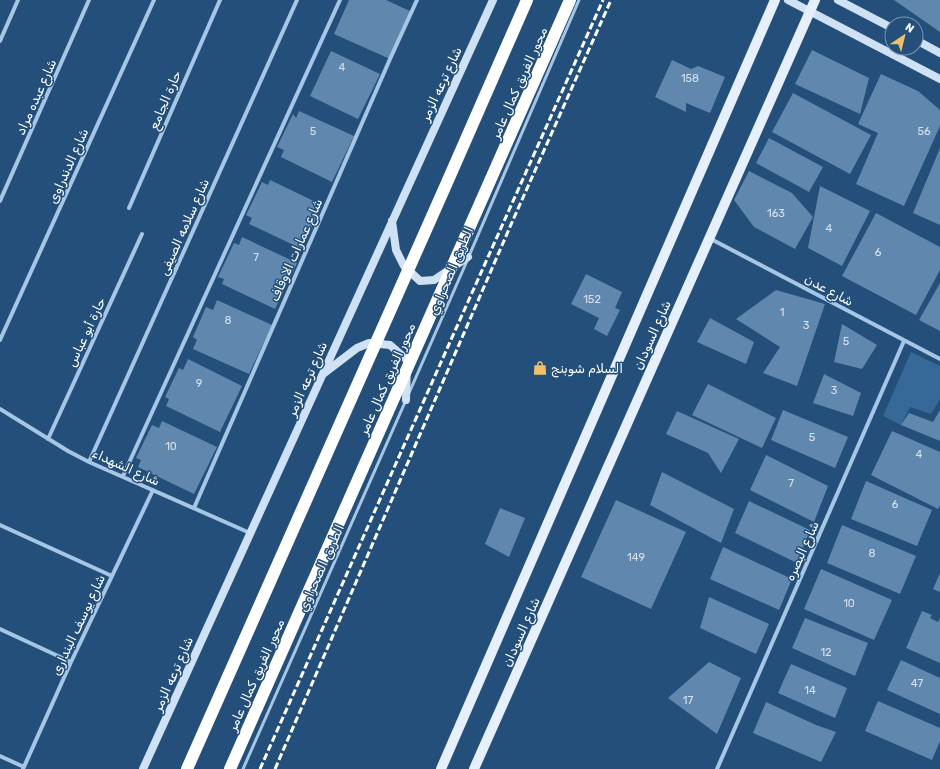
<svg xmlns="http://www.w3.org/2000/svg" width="940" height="769" font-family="Rubik,Cairo,sans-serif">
<rect width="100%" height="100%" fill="#234f7a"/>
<path fill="#366998" d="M911,352l29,14v33l-9,15 -21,-7 -9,18 -18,-9z"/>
<path fill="#6088ae" d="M349,0h37l26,12 -22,47 -56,-25z
M894,0h46v32z
M812,50l57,28 -9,36 -65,-30z
M331,51l49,23 -22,45 -48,-23z
M672,60l19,9 7,-3 27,11 -15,36 -24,-10v9l-31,-15z
M881,74l37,17 22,19v16l-36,80 -48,-22 22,-51 -20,-9z
M793,93l78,42 -21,39 -78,-42z
M299,111l55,25 -22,46 -51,-25 3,-7 -7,-3 16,-33 3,4z
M769,138l54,29 -14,25 -53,-29z
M940,148v77l-27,-12z
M749,171l43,22 21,24 -18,32 -41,-22 -20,-27z
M270,180l52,25 -20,44 -53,-25 3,-6 -6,-3 16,-33 6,3z
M820,186l50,25 -28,55 -34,-18z
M876,213l64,34v23l-24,45 -74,-39z
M242,237l55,26 -22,46 -53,-25 2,-5 -6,-2 16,-34 5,2z
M586,274l36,18 -7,16 5,2 -13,26 -13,-7 5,-11 -28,-14z
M940,283v48l-21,-11z
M776,290l49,14 -28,82 -34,-13 17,-26 -44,-28z
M217,300l55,25 -23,49 -56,-25 4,-9 -4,-3 13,-30 7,3z
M710,318l44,24 -8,22 -49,-22z
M842,324l35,21 -15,24 -28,-7z
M188,359l54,27 -22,46 -54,-26 3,-7 -4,-2 14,-29 4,2z
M824,374l37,19 -8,23 -40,-13z
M708,384l68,34 -14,30 -70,-33z
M783,410l65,27 -13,31 -64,-28z
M940,410v31l-39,-16 8,-12 24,9z
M677,411l62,28 -18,34 -13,-20 -42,-19z
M162,421l55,26 -23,47 -56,-27 3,-7 -5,-2 16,-33 7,3z
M892,431l48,21v53l-2,4 -67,-34z
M766,455l62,31 -14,36 -64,-32z
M662,472l72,37 -13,34 -71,-38z
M866,481l66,29 -15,36 -66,-27z
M616,500l70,32 -35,77 -70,-32z
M749,501l61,29 -13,33 -62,-30z
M500,508l25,10 -16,39 -24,-13z
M842,525l74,31 -16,38 -73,-31z
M723,547l69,32 -13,31 -69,-31z
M821,569l71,31 -18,40 -70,-31z
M940,573v19l-7,-3z
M709,597l60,27 -13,30 -56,-26z
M922,611l10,4 -2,3 8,4 2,-4v45l-34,-15z
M805,618l63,25 -13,33 -63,-28z
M901,660l39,18v36l-53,-24z
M709,662l32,16 -24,56 -49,-36z
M791,664l56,24 -12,30 -57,-25z
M878,701l62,27v13l-8,19 -67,-29z
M766,702l50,23 20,7 -15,30 -68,-29z"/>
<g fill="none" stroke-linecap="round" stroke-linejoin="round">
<path stroke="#a6c6e5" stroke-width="3" d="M469,256l110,-256
M409,393l58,-132
M243,769l163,-369"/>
<path stroke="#a6c6e5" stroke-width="4" d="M0,41l18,-41
M0,201l89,-201
M129,208l91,-208
M709,238l231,121
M0,340l154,-340
M0,409l68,42 21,11 161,71
M48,439l94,-205
M89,462l208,-462
M123,476l217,-476
M194,508l196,-449 27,-59
M0,525l112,51
M0,629l71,33
M0,756l24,11
M23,769l48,-107 82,-172
M717,769l187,-428"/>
<path stroke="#cfe1f4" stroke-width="8" d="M788,0l152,79
M838,0l54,28
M916,40l24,13
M392,221l4,29 8,16 16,15 14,-1 34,-23
M323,374l34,-26 12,-5 21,2 17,15 -1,40
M143,769l350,-769"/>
<path stroke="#e6f0fc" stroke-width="10" d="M441,769l334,-769
M474,769l341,-769"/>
<path stroke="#fff" stroke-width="3" stroke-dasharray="7 3" stroke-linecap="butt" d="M260,769l190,-427 153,-342
M275,769l238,-549 98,-220"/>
<path stroke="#fff" stroke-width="12" d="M187,769l262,-591 78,-178
M230,769l340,-769"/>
</g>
<defs>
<symbol id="shop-bare" viewBox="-9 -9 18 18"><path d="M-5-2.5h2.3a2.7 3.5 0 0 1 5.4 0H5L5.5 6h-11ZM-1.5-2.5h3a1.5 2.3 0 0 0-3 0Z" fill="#efc069" stroke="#234f7a" stroke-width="2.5" paint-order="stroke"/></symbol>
</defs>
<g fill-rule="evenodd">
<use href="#shop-bare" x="530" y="358" width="20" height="20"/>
</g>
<g text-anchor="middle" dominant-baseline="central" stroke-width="3" stroke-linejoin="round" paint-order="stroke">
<g font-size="11" fill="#d7e1eb">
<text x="342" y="67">4</text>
<text x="690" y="78">158</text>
<text x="313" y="131">5</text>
<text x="924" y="131">56</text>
<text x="776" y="213">163</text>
<text x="829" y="228">4</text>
<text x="878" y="252">6</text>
<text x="256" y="257">7</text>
<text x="592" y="299">152</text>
<text x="782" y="312">1</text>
<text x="228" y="320">8</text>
<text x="806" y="325">3</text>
<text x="846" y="341">5</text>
<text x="199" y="383">9</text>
<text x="834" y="390">3</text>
<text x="812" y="437">5</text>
<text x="171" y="446">10</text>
<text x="919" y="454">4</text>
<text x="791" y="483">7</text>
<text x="895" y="504">6</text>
<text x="872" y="553">8</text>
<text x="636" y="557">149</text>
<text x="849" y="603">10</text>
<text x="826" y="652">12</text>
<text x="917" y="683">47</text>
<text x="810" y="690">14</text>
<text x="688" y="700">17</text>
</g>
<g font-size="13" fill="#fff" stroke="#234f7a">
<text transform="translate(519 83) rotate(-66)">محور الفريق كمال عامر</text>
<text transform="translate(441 84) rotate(-65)">شارع ترعه الزمر</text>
<text transform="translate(36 97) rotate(-66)">شارع عبده مراد</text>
<text transform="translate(165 100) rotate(-67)">حارة الجامع</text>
<text transform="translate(68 166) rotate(-66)">شارع الدندراوى</text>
<text transform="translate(184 227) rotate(-66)">شارع سلامه الصيفى</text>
<text transform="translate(296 250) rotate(-66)">شارع عمارات الاوقاف</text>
<text transform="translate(451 271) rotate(-67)">الطريق الصحراوي</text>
<text transform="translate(829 290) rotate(28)">شارع عدن</text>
<text transform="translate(86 332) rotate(-65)">حارة أبو عباس</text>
<text transform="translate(652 335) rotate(-66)">شارع السودان</text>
<text transform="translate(307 379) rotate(-66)">شارع ترعه الزمر</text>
<text transform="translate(387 379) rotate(-66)">محور الفريق كمال عامر</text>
<text transform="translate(126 467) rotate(24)">شارع الشهداء</text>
<text transform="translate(802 551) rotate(-66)">شارع البصره</text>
<text transform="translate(321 568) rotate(-66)">الطريق الصحراوي</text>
<text transform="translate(78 625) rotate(-65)">شارع يوسف البندارى</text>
<text transform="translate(521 632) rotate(-66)">شارع السودان</text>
<text transform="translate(173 674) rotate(-66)">شارع ترعه الزمر</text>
<text transform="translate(256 675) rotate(-66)">محور الفريق كمال عامر</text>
</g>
<g font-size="13" fill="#fff" stroke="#234f7a" text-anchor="start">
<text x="551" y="368">السلام شوبنج</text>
</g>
</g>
<g transform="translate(904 36) rotate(35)"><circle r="19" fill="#234f7a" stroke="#7b95af"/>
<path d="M0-3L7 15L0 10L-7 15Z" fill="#efc069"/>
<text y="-6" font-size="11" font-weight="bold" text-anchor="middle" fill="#ffffff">N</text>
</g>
</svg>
